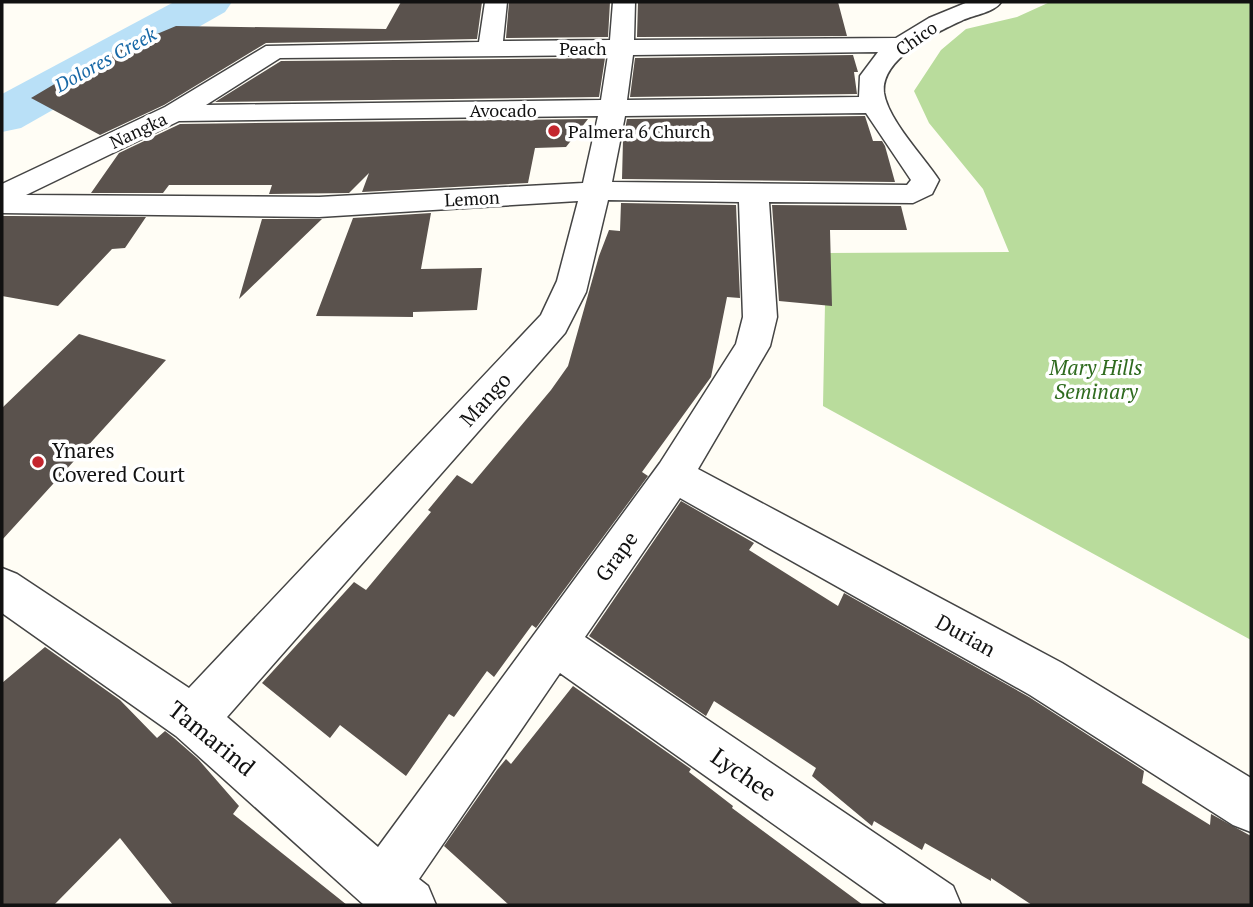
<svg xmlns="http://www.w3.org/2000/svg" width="1253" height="907" font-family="'PT Serif',serif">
<rect width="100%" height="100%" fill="#fffdf5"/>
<path fill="#b9dc9c" d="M1050,2h201v638l-428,-234 3,-153 183,-1 -26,-63 -54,-66 -15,-32 27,-41 25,-21 51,-12z"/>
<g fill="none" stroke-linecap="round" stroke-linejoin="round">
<path fill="#b9e0f7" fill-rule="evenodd" d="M174,2h58l-7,10 -204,116 -19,4v-38z"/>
</g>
<path fill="#5a524d" d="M401,2h81l-5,37 -211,4 -102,62 -64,30 -69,-37 64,-38 81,-34 210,3z
M509,2h101l-2,35 -102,1z
M638,2h200l9,34 -210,1z
M853,55l5,17h-4l3,22 -227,3 5,-39z
M605,58l-6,39 -384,5 66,-41z
M865,116l8,25h9l3,5 10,36 -273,-3 1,-39 4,-21z
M588,119l-22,28 -31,1 -7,35 -166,9 7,-19 -20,20 -80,1 3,-9h-103l-6,8h-72l28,-40 61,-29z
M621,203l115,2 4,93 -13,-1 -16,80 -69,95 6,4 -112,152 -4,-3 -38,52 -7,-6 -33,46 -5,-3 -43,62 -66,-51 -10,13 -68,-55 92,-101 12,8 65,-78 -3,-2 29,-35 15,9 79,-94 17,-24 31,-110 10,-26 11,1z
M772,205l129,1 6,24h-77l2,76 -53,-5z
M431,213l-10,56 61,-1 -5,42 -64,2v5l-97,-1 37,-98z
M2,216h11l133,1 -21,31 -13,1 -54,57 -56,-10z
M262,219h60l-83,80z
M79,334l87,26 -164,180v-132z
M681,501l73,42 -5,7 89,56 6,-13 185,104 115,74 -2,12 68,42 1,-11 40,22v69h-219l-41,-27v3l-66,-38 -3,7 -48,-29 -2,5 -60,-50 4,-8 -42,-28 -60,-39 -8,15 -117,-80z
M45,647l75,53 37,38 8,-7 9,7 24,21 41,47 -6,8 114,91h-174l-53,-67 -66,67h-52v-222z
M573,686l118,83 -2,3 44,34 -1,2 131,97h-354l-65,-59 53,-76 9,-11 5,5z"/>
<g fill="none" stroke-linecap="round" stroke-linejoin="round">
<defs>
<path id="street" d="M485,2h22l-4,39 107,-1 3,-38h22l-1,38 262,-2 33,-20 39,-16h33c-6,10 -27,13 -38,18 -26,12 -83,38 -79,73 4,27 40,64 55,87l-7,14 -19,9 -144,-1 8,115 -7,29 -72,123 364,194 189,115v54l-18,-7 -203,-130 -350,-197 -95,139 368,249 8,19h-73l-328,-232 -141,206 9,7 8,19h-72l-188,-169 -174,-123v-45l15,6 172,114 352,-373 16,-34 21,-80 -259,16 -317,-4v-29l163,-77 101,-61 213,-4zM878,52l-18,24 -1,21 -232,3 6,-45zM608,55l-7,45 -395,5 74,-47zM866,113l45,67 -4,5 -295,-3 13,-66zM598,116l-15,67 -264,14 -293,-2 153,-74zM608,200l131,2 4,115 -7,27 -76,119 -282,384 -151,-130 338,-384 21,-41z"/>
</defs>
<use href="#street" stroke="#444" stroke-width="3"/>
<use href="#street" fill="#fff" fill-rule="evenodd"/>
</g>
<g fill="#c4262e" stroke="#fff" stroke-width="2.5">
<circle cx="554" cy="131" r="7"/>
<circle cx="38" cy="462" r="7"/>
</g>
<g text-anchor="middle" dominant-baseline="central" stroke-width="7" stroke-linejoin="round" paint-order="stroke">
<g font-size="18" fill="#111" stroke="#fff">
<text transform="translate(916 38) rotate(-35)">Chico</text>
<text x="583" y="48">Peach</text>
<text x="503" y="110">Avocado</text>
<text transform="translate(138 130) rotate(-25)">Nangka</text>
<text transform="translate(472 198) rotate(-3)">Lemon</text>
</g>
<g font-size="18" fill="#111" stroke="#fff" text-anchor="start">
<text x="568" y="131">Palmera 6 Church</text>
</g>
<g font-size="19" font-style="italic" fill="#1768a6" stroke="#fff">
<text transform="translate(105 59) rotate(-29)">Dolores Creek</text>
</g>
<g font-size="21" font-style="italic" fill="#2f6b1f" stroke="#fff">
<text x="1096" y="367">Mary Hills<tspan x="1096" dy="24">Seminary</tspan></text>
</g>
<g font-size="21" fill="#111" stroke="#fff">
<text transform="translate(485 399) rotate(-48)">Mango</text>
<text transform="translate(616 556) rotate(-54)">Grape</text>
<text transform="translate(966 635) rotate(29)">Durian</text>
</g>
<g font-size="21" fill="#111" stroke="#fff" text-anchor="start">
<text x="52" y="450">Ynares<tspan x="52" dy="24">Covered Court</tspan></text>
</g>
<g font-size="24" fill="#111" stroke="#fff">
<text transform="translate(212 738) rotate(39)">Tamarind</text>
<text transform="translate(744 774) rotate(35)">Lychee</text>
</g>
</g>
<rect width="1253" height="907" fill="none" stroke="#111111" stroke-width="7"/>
</svg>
